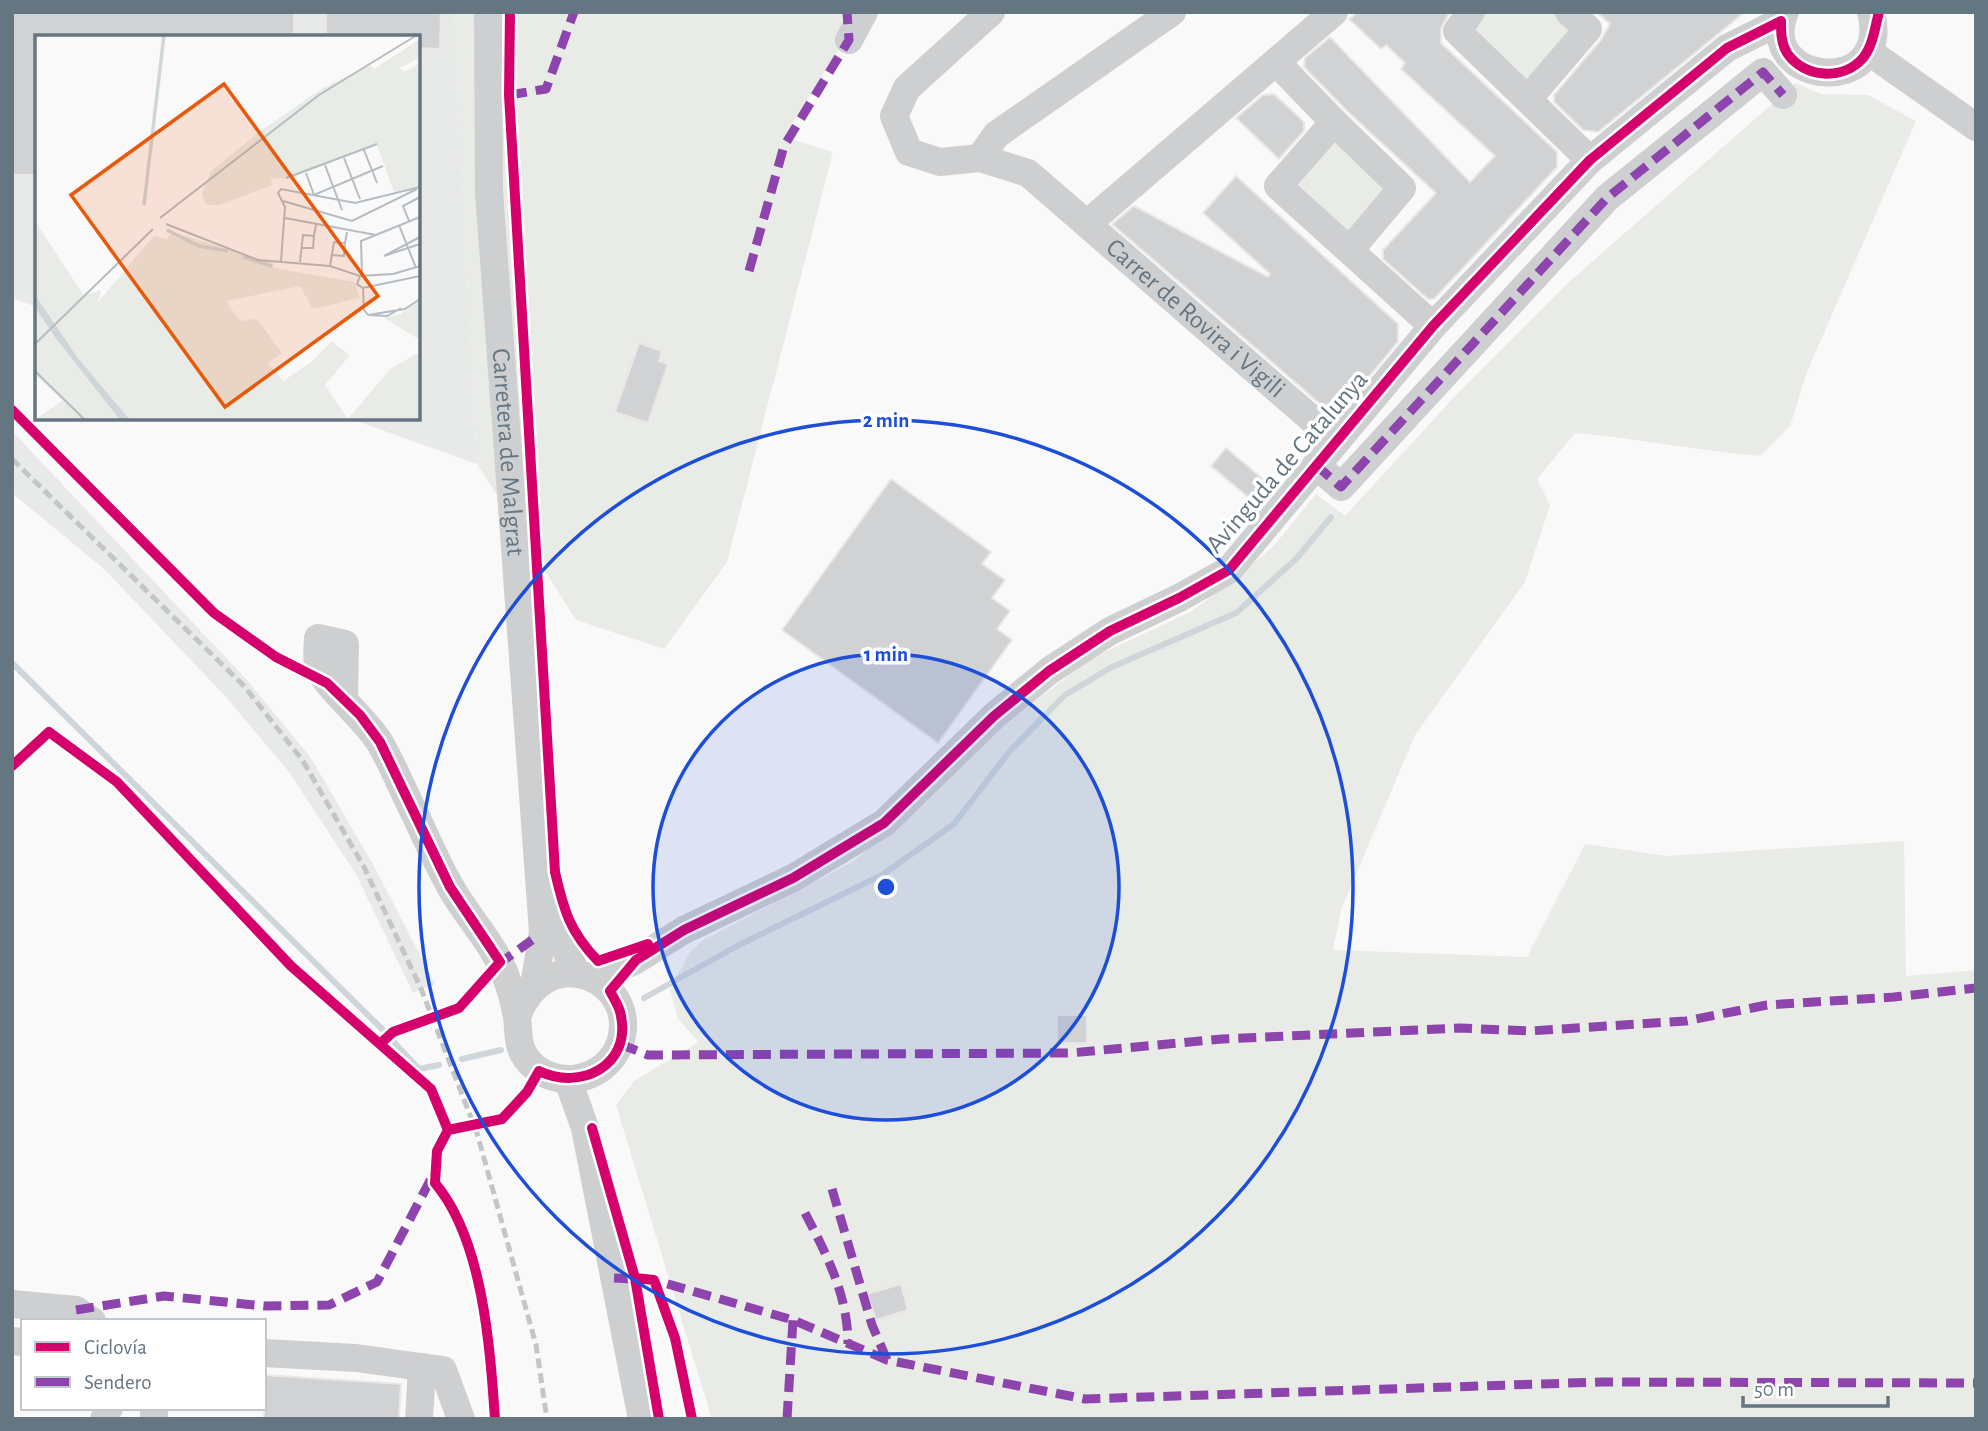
<svg xmlns="http://www.w3.org/2000/svg" width="1988" height="1431" font-family="'Alegreya Sans',sans-serif">
<rect width="100%" height="100%" fill="#f9f9f9"/>
<path fill="#e8e9e9" d="M12,12h441l24,452 -129,-46h70v-381h-381v270l-25,-9z
M12,431l235,249 64,78 63,108 61,118 -22,9 -57,-119 -67,-102 -63,-75 -122,-128 -92,-76z"/>
<path fill="#e8ebe6" d="M453,12h409l-78,125 49,15 -106,410 -63,87 -88,-29 -99,-156z
M1471,12h98l19,17 -59,69 -72,-67z
M1796,83l25,11 47,1 48,26 -109,251 -17,54 -30,30c-62,-5 -123,-18 -185,-23l-38,46 13,26 -25,77 -110,153 -74,175 -8,40 194,7 58,-113 82,12 237,-15 2,135 70,-6v449h-1264l-96,-314 18,-24 65,-39 -21,-23 -8,-30 21,-38 12,-11 148,-77 74,-60 76,-75 43,-34 50,-37 98,-46 37,-28 44,-36 43,-53 29,22 112,-122 112,-112z
M1334,122l69,64 -53,64 -68,-69z"/>
<g fill="none" stroke-linecap="round" stroke-linejoin="round">
<path stroke="#ced6d9" stroke-width="6" d="M12,663l372,368
M644,998l95,-53 143,-70 72,-51 55,-72 56,-57 47,-28 124,-54 60,-54 35,-42
M391,1039l28,30 20,-4
M462,1059l39,-9"/>
</g>
<path fill="#d0d2d3" stroke="#e8e8e8" stroke-width="2" d="M12,12h282v25h-257v138h-25z
M326,12h115l-1,37 -22,-1v-11h-92z
M1358,12h92l-9,16v15l116,109v15l-123,132h-6l-45,-40v-9l53,-57 -90,-83 -42,-43 1,-9 25,-21 140,145 25,-26 -94,-87 4,-6 -19,-18 -5,4 -32,-30z
M1596,12h149l-147,120 -15,-2 -29,-28v-7l47,-55 9,-16z
M1274,94l30,28v9l-25,28 -43,-41 27,-23z
M1236,176l162,148v18l-61,73h-4l-221,-191 22,-18 134,71 2,-3 -67,-61z
M639,343l23,8 -3,10 9,3 -20,59 -33,-11z
M1226,448l49,41 -15,18 -49,-41z
M891,479l100,73 -9,12 23,16 -13,18 18,13 -13,18 15,11 -74,103 -156,-113z
M1057,1015h30v28h-30z
M901,1284l7,26 -32,10 -9,-26z
M264,1375l137,9 -2,35h-135z"/>
<g fill="none" stroke-linecap="round" stroke-linejoin="round">
<g stroke="#cecfd0" stroke-width="28">
<path id="s1" d="M488,12l1,180 54,740 -9,54"/>
<path id="s2" d="M991,12l-84,76 -13,28 15,36 31,10 40,-4 48,15 309,268"/>
<path d="M1471,12l-14,19 133,129"/>
<path d="M1785,12c-31,73 108,88 86,0"/>
<path d="M849,40l15,-28"/>
<path d="M1868,51l108,76"/>
<path d="M1276,62l58,60 -56,64 155,140"/>
<path d="M1529,98l59,-69 -19,-17"/>
<path d="M1334,122l68,66 -52,62"/>
<path d="M980,158l16,-23 176,-123"/>
<path d="M1088,223l246,-211"/>
<path d="M1316,465l25,22 266,-289 156,-126 20,23"/>
<path d="M344,698l1,-54 -27,-6c0,8 -2,19 0,27 4,19 48,54 62,78 13,22 23,48 35,71 11,24 22,49 35,72 14,26 36,49 49,75 8,16 15,39 18,56 2,15 0,28 9,41 25,34 80,25 94,-15 21,-63 -74,-106 -103,-26"/>
<path d="M546,905l30,68"/>
<path d="M595,979l41,-19 48,-30 109,-52 91,-55 110,-107 55,-45 61,-40 69,-33 50,-28 204,-244 157,-166 137,-112 54,-27"/>
<path d="M568,1080l17,48 57,291"/>
<path d="M12,1304l64,6 16,11"/>
<path d="M12,1341l11,1"/>
<path d="M264,1353l92,5 87,12 18,49"/>
<path d="M104,1419l5,-11"/>
<path d="M154,1419v-11"/>
<path d="M419,1419l3,-52"/>
</g>
<path stroke="#c3c5c6" stroke-width="5" stroke-dasharray="10 5" stroke-linecap="butt" d="M12,459l232,227 59,75 61,106 58,124 55,142 59,212 11,74"/>
<path stroke="#8e44ad" stroke-width="9" stroke-dasharray="18 9" stroke-linecap="butt" d="M509,95l37,-6 28,-77
M749,271l35,-125 65,-106 -2,-28
M1316,465l25,22 266,-289 156,-126 20,23
M497,965l35,-25
M620,1044l28,11 422,-2 152,-14 239,-11 68,3 157,-10 81,-16 127,-8 82,-9
M832,1189l40,136 15,35
M805,1213c22,42 43,83 43,131
M614,1278l40,2 139,40 94,40 198,39 516,-17 375,1
M76,1310l88,-14 101,10 64,-1 48,-23 57,-109
M787,1419l6,-99"/>
<defs>
<path id="cycleway" d="M510,12l-1,83 46,777c9,39 15,60 43,89l50,-17
M12,410l202,203 62,44 51,26 33,32 20,27 70,145 50,75 -41,46 -66,24 -12,11
M12,766l37,-34 68,50 174,184 140,123 17,41
M592,1128l43,150 24,141
M448,1130l54,-11 25,-27 12,-21c41,20 92,-5 82,-55 -1,-9 -7,-17 -11,-25l26,-31 48,-30 109,-52 91,-55 110,-107 55,-45 61,-40 69,-33 50,-28 204,-244 157,-166 137,-112 54,-27c0,11 0,22 6,32 17,25 56,28 76,5 10,-12 12,-31 16,-46
M448,1130l-11,21 -2,32c48,57 55,164 60,236
M635,1278l19,2 21,58 17,81"/>
</defs>
<use href="#cycleway" stroke="#fff" stroke-width="15"/>
<use href="#cycleway" stroke="#d6006c" stroke-width="10"/>
</g>
<circle cx="886" cy="887" r="233" fill="#1d4ed8" fill-opacity=".12"/>
<g fill="none" stroke="#1d4ed8" stroke-width="3.5">
<circle cx="886" cy="887" r="233"/>
<circle cx="886" cy="887" r="467"/>
</g>
<g text-anchor="middle" dominant-baseline="central" stroke-width="7" stroke-linejoin="round" paint-order="stroke">
<g font-size="26" fill="#657683" stroke="#fff">
<text stroke="none"><textPath href="#s2" startOffset="528">Carrer de Rovira i Vigili</textPath></text>
<text stroke="none"><textPath href="#s1" startOffset="441">Carretera de Malgrat</textPath></text>
<text transform="translate(1287 462) rotate(-49)">Avinguda de Catalunya</text>
</g>
</g>
<g transform="translate(35 35)">
<rect width="385" height="385" fill="#f9f9f9"/>
<path d="M385,4v19l-20,10 4,4 16,-9v124l-26,5 -17,-47 -84,32 -22,2 1,6 -52,20h-14l-4,-11 9,-23 48,-39 64,-44 48,-23 3,4zM0,186l49,75 17,-6 -3,12 56,-66 13,3 5,-7 101,31 1,5 80,14 6,16 -43,10h-5l-12,-22 -74,15 14,20 17,-2 25,34 -14,10 15,18 30,-20 18,-20 19,14 -25,30 23,34 42,-50 30,-17v68h-290l-52,-62 -43,-63zM385,265v40l-36,-22 17,-4zM0,272l21,33 64,80h-85l28,-20 -28,-25z" fill="#e8ebe6"/>
<path d="M0,260l43,63 52,62h-10l-64,-81 -21,-32z" fill="#ced6d9"/>
<path fill="none" stroke="#ced6d9" stroke-width="3.5" d="M109,170l20,-170M132,195l32,16 29,5M208,222l29,9"/>
<path fill="none" stroke="#b5bdc3" stroke-width="2" d="M329,115l13,33M309,123l16,41M290,130l17,45M271,138l8,22 69,-29M251,143l91,-34M248,166l69,20 65,-32M125,183l159,-123 98,-60M250,183l91,17M374,186l-6,-15 17,-9M131,189l92,36 72,6 30,10M364,190l17,43M385,202l-36,19 36,-12M326,205l1,36M326,206l59,-24M267,213h11l1,-12M297,220l12,1 1,-13M246,226l4,-54 -7,-14 3,-4 74,14 65,-16M265,227l3,-27 11,1 2,-11M295,231l4,-24 11,1 2,-11M325,241l-3,8 6,4 57,-12M325,241l33,-2 27,-8M328,253l1,22 4,5M333,280l37,-6 15,-10M333,280l19,1 14,-8M0,309l118,-115M0,336l50,49"/>
<path fill="#e8590c" fill-opacity="0.15" stroke="#e8590c" stroke-width="3.5" d="M189,49l154,212 -153,111 -154,-212z"/>
<rect width="385" height="385" fill="none" stroke="#657683" stroke-width="3.5"/>
</g>
<circle cx="886" cy="887" r="10" fill="#1d4ed8" stroke="#fff" stroke-width="3.5"/>
<g font-size="21" text-anchor="middle" font-weight="bold" fill="#1d4ed8" stroke="#fff" stroke-width="7" stroke-linejoin="round" paint-order="stroke">
<text x="886" y="427">2 min</text>
<text x="886" y="661">1 min</text>
</g>
<rect width="1988" height="1431" fill="none" stroke="#657683" stroke-width="28"/>
<rect x="21" y="1319" width="245" height="91" fill="#ffffff" stroke="#c1c8cd" stroke-width="2"/>
<rect x="35" y="1342" width="35" height="10" fill="#d6006c" stroke="#c1c8cd" stroke-width="2"/>
<text x="84" y="1354" font-size="21" fill="#657683">Ciclovía</text>
<rect x="35" y="1377" width="35" height="10" fill="#8e44ad" stroke="#c1c8cd" stroke-width="2"/>
<text x="84" y="1389" font-size="21" fill="#657683">Sendero</text>
<path d="M1743 1396v10h145v-10" fill="none" stroke="#657683" stroke-width="3.5"/>
<text x="1754" y="1396" font-size="21" fill="#657683" stroke="#ffffff" stroke-width="5" paint-order="stroke">50 m</text>
</svg>
